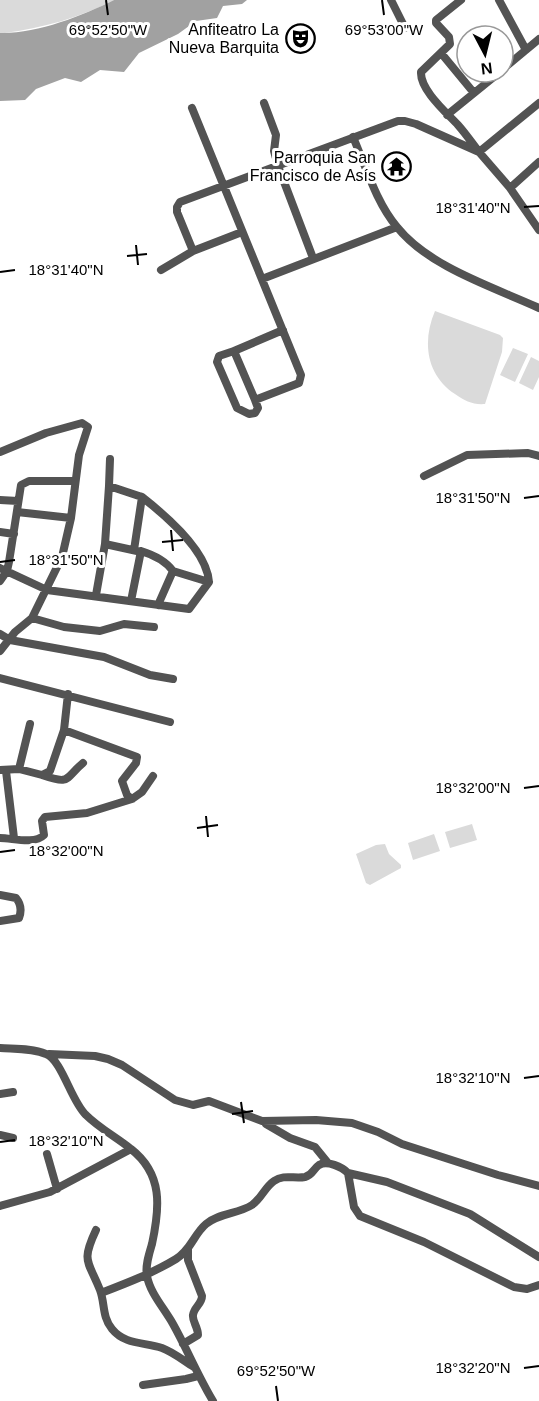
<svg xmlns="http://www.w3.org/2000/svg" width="539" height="1401" font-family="Helvetica,sans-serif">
<rect width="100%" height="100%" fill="#fff"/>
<path fill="#dadada" d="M0,0h114c-35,18 -71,28 -110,33h-4z
M435,311l65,24 3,3 -1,14 -17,52c-12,1 -20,-3 -30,-10 -29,-19 -33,-53 -20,-83z
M513,348l15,6 -13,28 -15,-7z
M531,357l8,4v16l-6,13 -14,-7z
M472,824l5,16 -27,8 -5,-16z
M434,834l6,17 -27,9 -5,-17z
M385,844l4,10 12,11v3l-31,17 -4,-2 -10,-29 20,-9z"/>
<path fill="#a1a1a1" d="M114,0h133l-5,4 -19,2 -6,12 -21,3 -18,13 -39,19 -15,19 -24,-2 -19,12 -16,-4 -29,11 -11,11 -25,1v-68c36,1 82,-17 114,-33z"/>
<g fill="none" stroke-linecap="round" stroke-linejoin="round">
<path stroke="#535353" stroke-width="8" d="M391,0l14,28
M461,0l-25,20v3l13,14 1,7 -29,28c-1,18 26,41 37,53 8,9 14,18 21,27l60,-49
M499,0l27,50
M441,53l33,40
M503,69l36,-30
M264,103l12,32 -2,16 4,15 35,92
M192,108l109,267 -2,8 -44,17 -21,-49 49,-21
M447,115l53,-43
M353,137c13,30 23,65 44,90 32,40 96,60 142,81
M510,188l29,-26
M193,251l-16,-39v-5l3,-5 218,-81h7l11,3 63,28 31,36 29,42
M161,270l32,-19 49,-19
M262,279l135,-52
M234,351l-15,5 -2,6 20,46 12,6 6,-1 3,-5 -3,-8
M0,452l46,-19 36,-10 6,4 -9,28 -8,63 -9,39 -30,61 -17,14 -15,19
M424,476l43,-21 61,-2 11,3
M109,486l1,-27
M0,500l18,1
M17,512l54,6
M0,532l14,2
M105,544l4,-58 33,11 -8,53
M0,568l47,22 142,19 20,-27c-2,-31 -44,-67 -67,-85
M173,571l36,11
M0,581l7,-10 2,-9 12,-77 8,-4h46
M96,595l9,-51 32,7
M131,601l10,-50c13,4 24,9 32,20l-15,34
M32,618l32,9 36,4 24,-7 30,3
M0,634l10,6 94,17 46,18 23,4
M0,678l170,44
M64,730l73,27 -1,6 -14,18 5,14 5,4 10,-7 11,-16
M19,769l11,-45
M0,770l19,-1 23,6 8,-4 14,-41 4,-36
M6,771l8,67
M42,775c29,10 22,4 41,-12
M0,838c13,0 34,7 44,-3l-2,-14 3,-4 42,-4 45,-14
M0,895l16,3c5,6 6,12 3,20l-19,3
M0,1048c15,1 32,0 46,6 16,6 25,47 40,61 13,13 30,22 45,34
M49,1054l46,2 13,3 14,6 53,35 18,5 16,-4 53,20 54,-1 36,3 26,9 24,12 96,31 41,11
M0,1094l13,-2
M266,1124l24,14 25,9 13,16
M0,1135l13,3
M47,1154l10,35
M348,1173l39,9 83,32 69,43
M0,1206l50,-14 81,-43c32,25 29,58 21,95 -3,10 -7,22 -5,32 3,17 17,32 26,48 14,25 25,52 40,77
M96,1230c-15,32 -8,30 4,60 5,13 2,27 12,39 13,16 32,13 50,19 11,4 22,13 32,19
M101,1293c26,-10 52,-20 75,-34 15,-9 18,-25 30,-35 13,-11 32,-10 46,-19 9,-6 13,-18 22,-24 10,-7 20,-2 31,-4 8,-2 8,-8 14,-12 8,-5 23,2 29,8l6,34 6,9 64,26 90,45 13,2 12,-4
M183,1344l15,-9c0,-8 -6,-14 -5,-20 1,-8 9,-11 9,-19l-14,-36v-11
M143,1385l43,-6 12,-3"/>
</g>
<path fill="none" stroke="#000" stroke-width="2" d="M106,0l2,15M382,0l2,15M524,207l15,-1M136,245l2,20M127,256l20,-2M0,272l15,-2M524,498l15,-2M171,530l2,21M162,542l21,-2M0,562l15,-2M524,788l15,-2M206,816l2,21M197,828l21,-3M0,852l15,-2M524,1078l15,-2M241,1102l3,21M232,1114l21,-3M0,1142l15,-2M524,1368l15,-2M276,1386l2,15"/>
<defs>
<symbol id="theatre-ring" viewBox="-11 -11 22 22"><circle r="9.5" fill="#fff" stroke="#000" stroke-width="1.5"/><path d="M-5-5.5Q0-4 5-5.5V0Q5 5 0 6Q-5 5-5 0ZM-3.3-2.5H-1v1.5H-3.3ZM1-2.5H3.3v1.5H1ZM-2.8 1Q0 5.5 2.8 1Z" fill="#000"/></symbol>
<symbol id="temple-ring" viewBox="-11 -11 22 22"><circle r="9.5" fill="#fff" stroke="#000" stroke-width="1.5"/><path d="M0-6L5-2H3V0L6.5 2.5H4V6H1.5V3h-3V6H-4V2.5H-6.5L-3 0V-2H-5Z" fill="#000"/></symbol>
</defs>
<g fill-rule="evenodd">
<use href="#theatre-ring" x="284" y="22" width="33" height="33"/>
<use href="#temple-ring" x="380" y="150" width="33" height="33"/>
</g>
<g text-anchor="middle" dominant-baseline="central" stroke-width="6" stroke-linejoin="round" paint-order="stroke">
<g font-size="16" fill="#000" stroke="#fff" text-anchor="end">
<text x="279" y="29">Anfiteatro La<tspan x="279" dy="18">Nueva Barquita</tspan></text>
<text x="376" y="157">Parroquia San<tspan x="376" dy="18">Francisco de Asís</tspan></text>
</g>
</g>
<g font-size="15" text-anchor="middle" fill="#000" stroke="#fff" stroke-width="6" stroke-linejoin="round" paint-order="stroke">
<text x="108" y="35">69°52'50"W</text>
<text x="384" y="35">69°53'00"W</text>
<text x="473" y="213">18°31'40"N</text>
<text x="66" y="275">18°31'40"N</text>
<text x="473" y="503">18°31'50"N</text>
<text x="66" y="565">18°31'50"N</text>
<text x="473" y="793">18°32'00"N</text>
<text x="66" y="856">18°32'00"N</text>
<text x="473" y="1083">18°32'10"N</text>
<text x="66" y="1146">18°32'10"N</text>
<text x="473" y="1373">18°32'20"N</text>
<text x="276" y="1376">69°52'50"W</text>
</g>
<g transform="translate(485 54) rotate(173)"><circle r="28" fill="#ffffff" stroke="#999999" stroke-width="1.5"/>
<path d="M0-4.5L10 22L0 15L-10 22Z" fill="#000000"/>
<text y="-9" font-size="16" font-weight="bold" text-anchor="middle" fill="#000000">N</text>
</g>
</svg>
